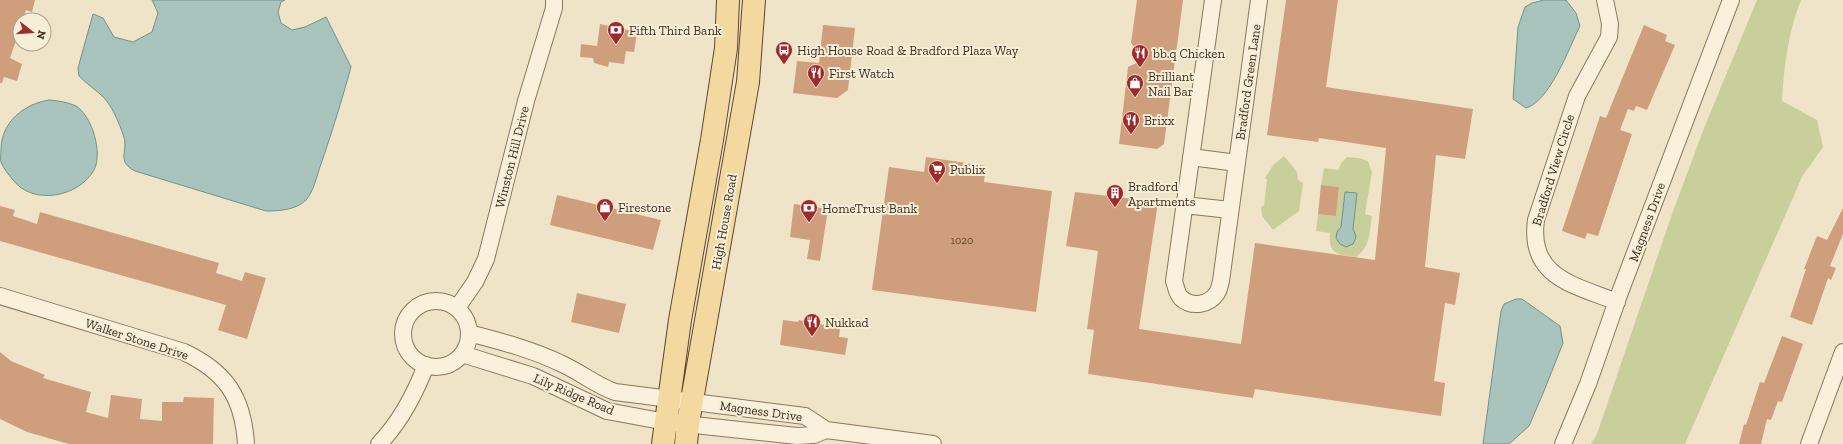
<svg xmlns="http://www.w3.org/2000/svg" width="1843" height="444" font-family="'Zilla Slab',serif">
<rect width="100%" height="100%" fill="#f0e4c8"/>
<path fill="#c9cf9b" d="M1757,0h44c-13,32 -17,67 -19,101l35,19 6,27 -21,30 -117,267h-94l6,-10 75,-220 32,-86z
M1284,156l13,16 1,8 5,3 -4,28 -26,19 -11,-14 -1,-9 3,-2 3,-25 -2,-2 8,-13z
M1347,157l12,1 9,3 4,11 -7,42 7,2c-3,18 -1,30 -16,41 -18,-2 -28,-3 -26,-24l-14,-2 2,-17 18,1 3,-28 -18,-2 3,-17 14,2 4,-8z"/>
<path fill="#a9c4bc" stroke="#6f938a" d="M152,0h133l-4,2 -3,10 3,11 11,7 13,-3 21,-10 25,50c-9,33 -19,65 -30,97 -4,11 -7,27 -15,36 -10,10 -27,11 -40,11l-131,-40c-19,-10 -7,-18 -11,-34 -5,-14 -12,-33 -24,-43 -7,-6 -14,-11 -21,-18l-1,-8 15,-54 10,4 11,19 19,5 19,-10 6,-19z
M1544,0h22l10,13 4,13c-11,22 -30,75 -54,82l-13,-9 5,-72 7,-20 7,-4z
M49,100c10,1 18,2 27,6 16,10 27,47 18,64 -15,27 -61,36 -81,10 -4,-5 -10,-12 -12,-18 -1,-3 0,-8 0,-12 0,-28 23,-46 48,-50z
M1345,192l12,1 -4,36 3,7 -1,4 -2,4 -7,3 -6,-3 -4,-6 1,-6 4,-5z
M1516,299h6l38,27 3,17 -19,48 -15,35 -20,18h-26l18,-133 3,-7z"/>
<path fill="#cf9f7d" d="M0,0h35l-3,12 -6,-2 -3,10h-3v9l-10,29 12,6 -5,17 -13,-4 -2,6h-2z
M1137,0h46l-19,144 -7,5 -38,-5 9,-77 17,-8 -14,-16z
M1286,0h52l-12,87 147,22 -8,50 -29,-4 -11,112 35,6 -5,32 -10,-2 -11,78 11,2 -4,33 -186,-27 -2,9 -165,-24 6,-44 -7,-1 11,-78 -32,-5 9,-54 83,10 -19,127 102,15 14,-101 120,17 11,-112 -67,-10 -1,4 -51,-7z
M600,24l37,8 -3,20 -8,-1 -2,13 -15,-2 -1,5 -14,-4 -1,-5 -13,-1 1,-13 16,2z
M823,25l32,3 -7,62 -11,8 -44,-5 4,-32 22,2z
M1644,25l23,10 -2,6 10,4 -28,65 -11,-4 -2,5 -6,-2 -8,21 12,4 -34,102 -11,-3 -2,6 -23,-8 38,-115 6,2z
M926,157l60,9 -2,16 68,9 -16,121 -164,-22 17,-123 35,5z
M1321,185l18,2 -3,29 -18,-2z
M557,195l104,25 -8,30 -103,-25z
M794,204l34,5 -8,52 -13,-2 3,-19 -20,-3z
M0,206l15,4 -2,6 24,8 3,-12 179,51 -3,10 26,8 3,-9 21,6 -19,61 -29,-9 8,-25 -226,-64z
M1843,208v26l-13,32 6,2 -5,12 -3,-2 -16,47 -22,-8 16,-48h-2l13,-33 10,4z
M577,293l49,11 -7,29 -48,-11z
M783,320l15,2 1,-2 41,8 -1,9 9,1 -3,17 -65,-10z
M1782,336l21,8 -21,58 -4,-1 -7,19 -4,-1 -6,25h-22l5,-20 2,1 14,-43 4,1z
M0,352l11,9 34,14 -2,3 48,14 -5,20 22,6 3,-23 31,4 -2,20 22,2v-19h21l1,-5 30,1 -1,46h-144l-42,-12 -27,-13z"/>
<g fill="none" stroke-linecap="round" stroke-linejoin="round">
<defs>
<path id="minor" d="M1213,0l-39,281c2,6 3,13 7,17 11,10 28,7 36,-5 2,-3 3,-8 4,-12l38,-281
M1605,0l5,24 -1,13 -32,59 -41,124c-8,58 39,65 81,82
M1191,157l46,6
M1184,205l46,5
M0,296l184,56c42,20 59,45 62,92
M403 334a33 33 0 1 1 66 0a33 33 0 1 1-66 0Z
M457,308l18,-26 11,-23 40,-158 28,-93v-8
M469,333c30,8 62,16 91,30 19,8 35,22 55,29l190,24 21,14 107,14
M462,354l71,22 74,35 59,11 131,14 17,-1 12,-5
M379,444c22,-23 36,-50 47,-79
M1563,444l25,-60 31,-89 112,-295
M1809,444l34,-92"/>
<path id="primary" d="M663,444l17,-124 32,-180 14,-92 2,-48
M686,444l2,-21 60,-341 6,-82"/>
</defs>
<use href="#minor" stroke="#8d765c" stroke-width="18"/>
<use href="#primary" stroke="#5b4430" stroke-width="24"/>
<use href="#minor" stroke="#faf1dc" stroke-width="16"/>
<use href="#primary" stroke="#f3d9a0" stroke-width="22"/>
</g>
<defs>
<symbol id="bank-pin" viewBox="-11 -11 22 30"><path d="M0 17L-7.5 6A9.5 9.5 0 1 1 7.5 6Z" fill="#9e2a2b" stroke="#f7eed8"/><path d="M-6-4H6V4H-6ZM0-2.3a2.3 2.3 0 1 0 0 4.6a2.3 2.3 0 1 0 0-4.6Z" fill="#fff"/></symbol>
<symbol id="bus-pin" viewBox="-11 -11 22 30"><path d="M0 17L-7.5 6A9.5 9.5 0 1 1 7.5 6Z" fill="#9e2a2b" stroke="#f7eed8"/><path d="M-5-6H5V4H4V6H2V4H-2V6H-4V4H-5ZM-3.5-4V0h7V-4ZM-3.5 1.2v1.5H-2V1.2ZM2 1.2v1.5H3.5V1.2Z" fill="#fff"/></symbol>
<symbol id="restaurant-pin" viewBox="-11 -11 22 30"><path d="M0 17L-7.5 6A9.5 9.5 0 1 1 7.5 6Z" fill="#9e2a2b" stroke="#f7eed8"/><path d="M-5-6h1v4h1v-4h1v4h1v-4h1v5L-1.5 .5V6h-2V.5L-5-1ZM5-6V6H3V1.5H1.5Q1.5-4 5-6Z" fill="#fff"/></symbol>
<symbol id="shop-pin" viewBox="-11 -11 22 30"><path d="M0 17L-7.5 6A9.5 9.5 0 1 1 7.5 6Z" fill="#9e2a2b" stroke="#f7eed8"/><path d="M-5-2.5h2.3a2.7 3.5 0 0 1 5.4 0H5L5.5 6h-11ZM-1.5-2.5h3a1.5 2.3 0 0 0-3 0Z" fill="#fff"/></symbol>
<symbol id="supermarket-pin" viewBox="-11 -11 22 30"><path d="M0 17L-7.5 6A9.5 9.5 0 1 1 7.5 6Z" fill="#9e2a2b" stroke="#f7eed8"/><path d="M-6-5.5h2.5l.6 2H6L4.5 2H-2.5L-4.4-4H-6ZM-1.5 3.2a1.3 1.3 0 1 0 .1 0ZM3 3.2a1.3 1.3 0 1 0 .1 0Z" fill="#fff"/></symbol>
<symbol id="building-pin" viewBox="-11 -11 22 30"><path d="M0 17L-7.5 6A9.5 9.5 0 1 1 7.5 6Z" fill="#9e2a2b" stroke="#f7eed8"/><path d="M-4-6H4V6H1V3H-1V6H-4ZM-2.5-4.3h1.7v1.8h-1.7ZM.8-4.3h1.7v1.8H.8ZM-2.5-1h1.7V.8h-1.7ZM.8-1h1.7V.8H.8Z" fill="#fff"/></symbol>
</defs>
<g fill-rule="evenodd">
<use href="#bank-pin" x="606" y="20" width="20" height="27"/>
<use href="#bus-pin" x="774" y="40" width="20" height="27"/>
<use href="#restaurant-pin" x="1130" y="43" width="20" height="27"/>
<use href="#restaurant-pin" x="806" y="63" width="20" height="27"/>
<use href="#shop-pin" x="1125" y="73" width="20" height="27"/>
<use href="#restaurant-pin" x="1121" y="110" width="20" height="27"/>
<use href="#supermarket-pin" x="927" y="159" width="20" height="27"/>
<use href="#building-pin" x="1105" y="183" width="20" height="27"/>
<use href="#shop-pin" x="595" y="197" width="20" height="27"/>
<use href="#bank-pin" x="799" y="198" width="20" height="27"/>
<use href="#restaurant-pin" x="802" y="312" width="20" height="27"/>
</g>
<g text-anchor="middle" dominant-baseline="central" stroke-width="4" stroke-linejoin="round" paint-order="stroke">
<g font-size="11" fill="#624a37">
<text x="962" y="240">1020</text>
</g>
<g font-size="13" fill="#3d2e20" stroke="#f7eed8" text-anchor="start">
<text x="629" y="30">Fifth Third Bank</text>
<text x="797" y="50">High House Road &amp; Bradford Plaza Way</text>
<text x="1153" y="53">bb.q Chicken</text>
<text x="829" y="73">First Watch</text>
<text x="1148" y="76">Brilliant<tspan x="1148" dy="15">Nail Bar</tspan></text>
<text x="1144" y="120">Brixx</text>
<text x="950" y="169">Publix</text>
<text x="1128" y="186">Bradford<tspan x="1128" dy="15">Apartments</tspan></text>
<text x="618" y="207">Firestone</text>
<text x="822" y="208">HomeTrust Bank</text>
<text x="825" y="322">Nukkad</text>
</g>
<g font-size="13" fill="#3d2e20" stroke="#f7eed8">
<text transform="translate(1248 82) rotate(-82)">Bradford Green Lane</text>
<text transform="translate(512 157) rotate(-76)">Winston Hill Drive</text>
<text transform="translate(1553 170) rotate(-73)">Bradford View Circle</text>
<text transform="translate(724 222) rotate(-80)">High House Road</text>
<text transform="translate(1647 222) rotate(-70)">Magness Drive</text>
<text transform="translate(137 339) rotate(18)">Walker Stone Drive</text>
<text transform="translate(574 394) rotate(23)">Lily Ridge Road</text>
<text transform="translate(761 411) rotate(8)">Magness Drive</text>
</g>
</g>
<g transform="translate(32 32) rotate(107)"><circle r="19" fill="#f7eed8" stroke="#ada18e"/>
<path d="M0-3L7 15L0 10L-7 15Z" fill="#9e2a2b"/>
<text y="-6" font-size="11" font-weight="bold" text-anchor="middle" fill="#3d2e20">N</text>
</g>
</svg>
